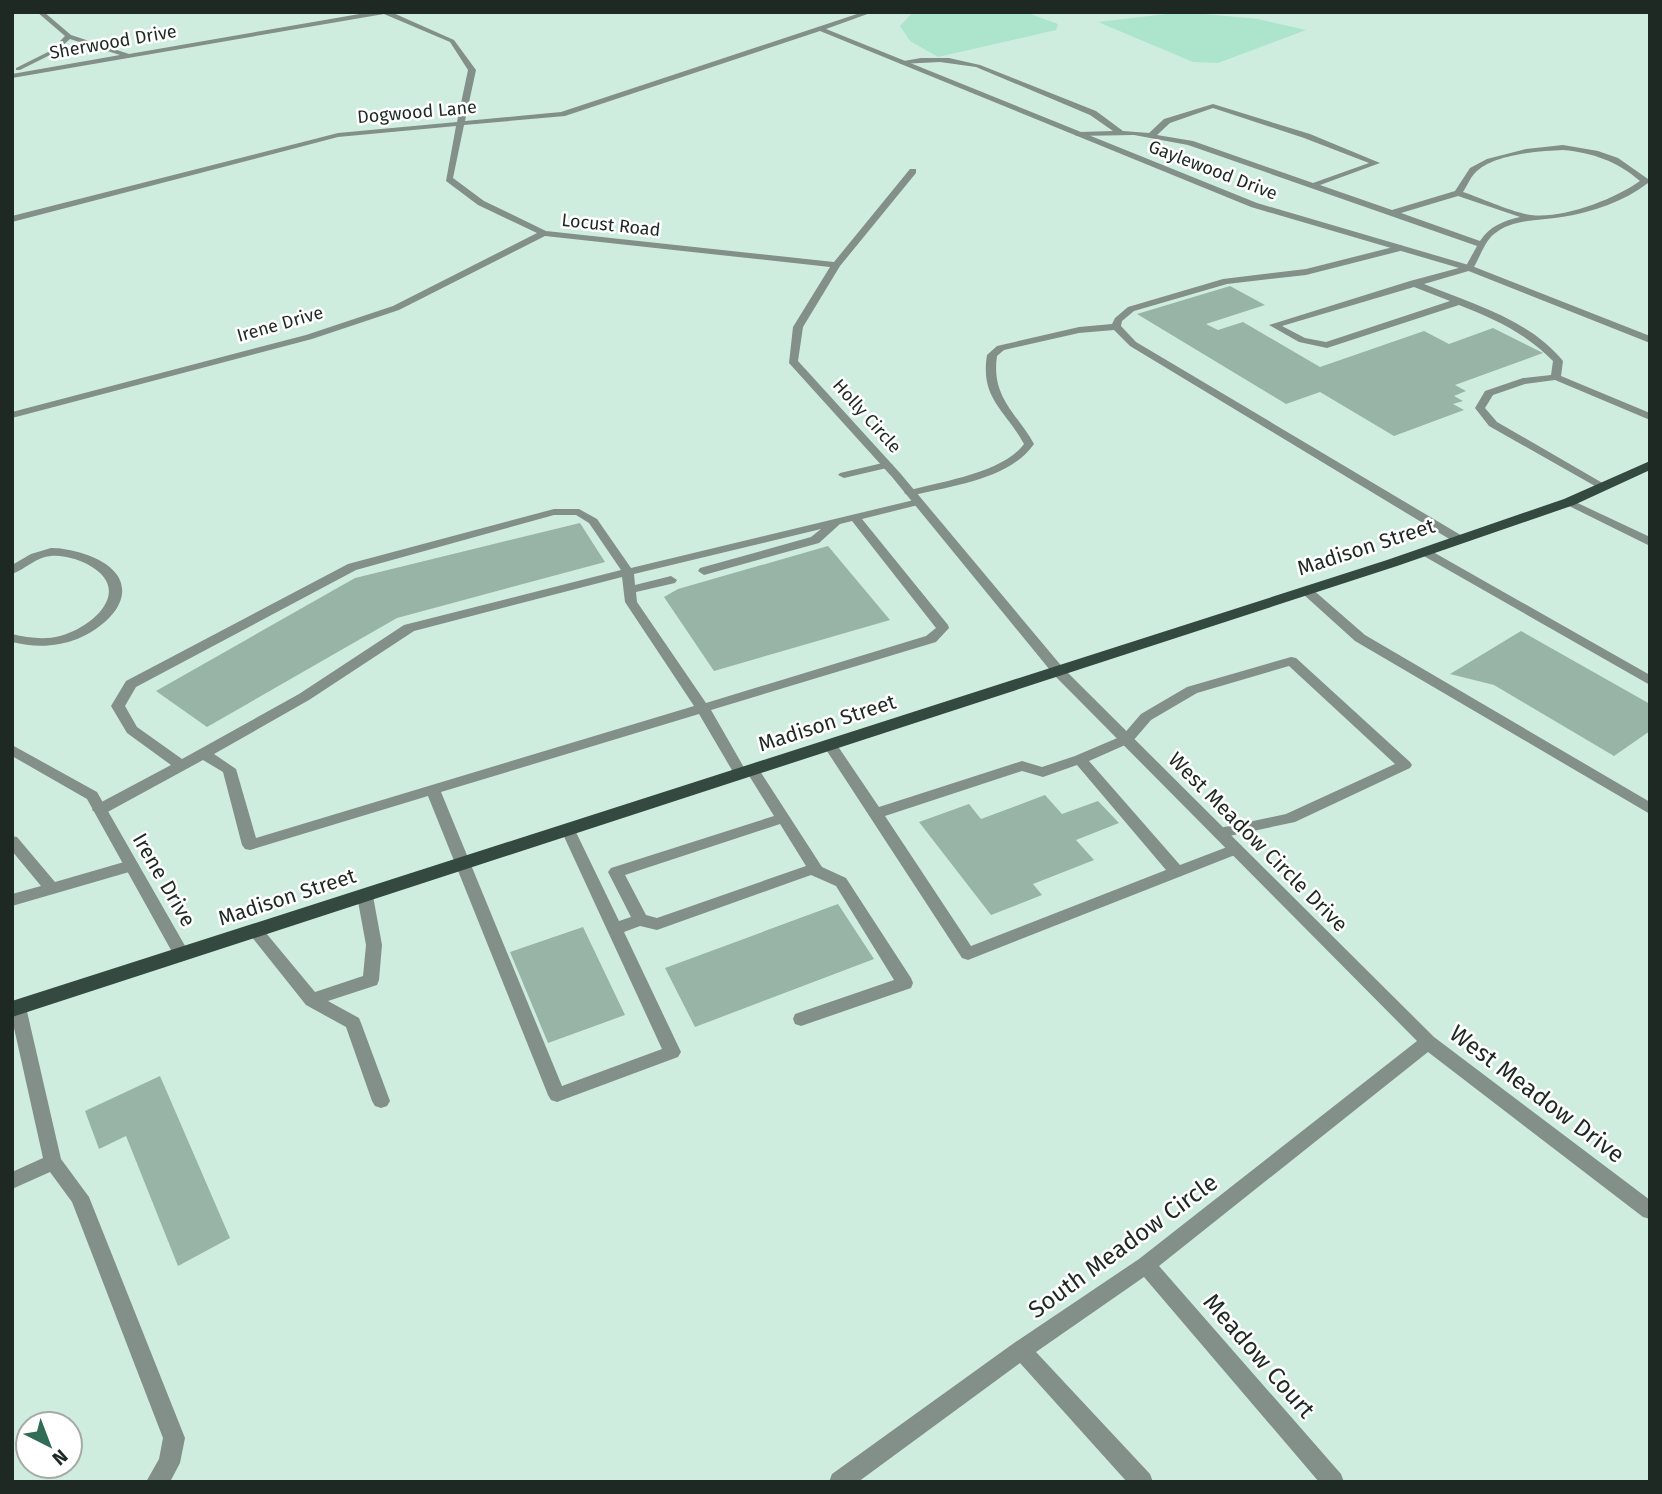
<svg xmlns="http://www.w3.org/2000/svg" width="1662" height="1494" font-family="'Fira Sans',sans-serif">
<rect width="100%" height="100%" fill="#cfeddf"/>
<path fill="#ace5cc" d="M913,12h112l33,12 -2,6 -118,27 -28,-16 -10,-15z
M1183,12l75,7 48,11 -88,33 -25,-1 -95,-40z"/>
<path fill="#98b4a7" d="M1230,286l35,19 -59,19 12,6 25,-8 77,45 104,-36 25,13 44,-16 50,25 -88,32 11,6 -12,5 9,5 -10,3 11,6 -70,26 -74,-44 -34,12 -149,-90z
M580,523l25,39 -208,56 -190,109 -51,-36 199,-113z
M828,546l62,74 -176,51 -50,-74 14,-8z
M1521,631l129,73v27l-36,25 -120,-71 -44,-11z
M1045,795l17,19 36,-13 21,22 -43,17 18,20 -61,24 9,11 -51,20 -72,-93 50,-18 12,15z
M838,904l36,55 -179,68 -30,-59z
M583,927l42,88 -77,28 -38,-91z
M160,1076l70,162 -52,28 -52,-130 -27,13 -14,-38z"/>
<g fill="none" stroke-linecap="round" stroke-linejoin="round">
<path fill="#838f89" fill-rule="evenodd" d="M921,58h28l31,7 116,46 27,20 26,2 15,-14 49,-15 97,30 70,29 -60,22 72,25 63,-19 15,-23 17,-9 39,-10 37,-4 35,6 20,7 30,21v4c-25,19 -55,29 -86,34 -22,4 -49,1 -68,17 -10,8 -14,24 -22,36l-48,14c48,20 105,35 139,77l-2,15 89,37v7l-95,-40 -30,4 -32,11 -8,13 12,14 109,63v4l-4,1 -113,-64 -14,-18 10,-17 38,-13 28,-3 2,-14c-26,-27 -60,-43 -94,-56l-132,43 -28,-6 -30,-17 141,-44 56,-15 11,-20 -289,-101 -54,-10 -58,1 -1,-2 4,-2 34,-1 -23,-16 -114,-48 -36,-5 -39,2 -3,-2zM1213,108l91,30 65,25 -56,20 -120,-42 -36,-6 13,-12zM1563,150c30,3 54,11 77,31 -25,18 -77,38 -109,34 -17,-2 -50,-17 -68,-23 4,-6 7,-14 12,-19 17,-19 64,-22 88,-23zM1458,196l62,21c-17,4 -30,9 -40,24l-79,-28zM1414,287l36,14 -124,41 -21,-4 -23,-12z
M1401,245l4,3 -1,2 -98,25 -79,9 -93,27 -12,10 -1,5 15,16 328,195v6h-8l-326,-197 -16,-16 -35,3 -75,17 -7,6c-6,41 19,56 37,88 -25,36 -84,42 -124,52l-6,-3 2,-2c33,-9 97,-18 118,-47 -19,-35 -44,-45 -37,-89l10,-9 82,-19 33,-3 3,-6 13,-11 95,-28 83,-10z
M887,462l6,3 -2,2 -47,11 -6,-3 2,-2z
M918,499l6,3 -2,2 -60,15 86,106 1,3 -13,14 -225,68 35,61 7,-5 5,2 64,99 24,11 65,100 2,5 -2,5 -110,38 -6,-2 -2,-5 2,-5 99,-34 -58,-94 -25,-11 -154,55 -17,-4 -16,6 57,120 -3,5 -121,45 -6,-2 -3,-5 -120,-299 -178,54 -5,-1 -3,-4 -19,-73 -20,-12 -99,54 -5,1 -7,-5 2,-4 77,-41 -44,-32 -16,-27 15,-25 222,-117 206,-55h25l18,10 34,49zM554,515h22l13,8 32,47 -217,55 -105,69 -117,65 -45,-32 -12,-21 11,-19 220,-117zM852,521l84,107 -10,8 -220,67 -69,-101 -1,-10 39,-9 2,-3 -6,-4 -36,9 -1,-11 187,-45 -10,8 -111,31 -2,3 6,4 115,-32 21,-19zM622,577l3,25 69,104 -438,132 -20,-69 -22,-15 95,-54 105,-69zM699,714l37,63 5,2 7,-5 26,42 -163,52 -3,4 23,45 -12,4 -46,-95h-10l-2,4 101,219 -100,37 -121,-294zM780,824l26,42 -149,52 -11,-3 -21,-40z
M1569,499l81,38v9l-85,-42 -2,-2z
M51,548c24,0 75,14 71,46 -1,9 -7,18 -13,24 -26,26 -62,33 -97,24v-8c16,4 33,6 48,2 34,-9 75,-47 27,-72 -11,-5 -23,-9 -36,-8 -15,1 -25,13 -39,18v-9l19,-11z
M1426,548l224,127v10l-228,-130 -2,-3z
M1307,587l4,1 54,47 285,167v12l-295,-173 -52,-47 -2,-3z
M1291,657l5,1 114,104 2,3 -2,3 -115,54 -75,16 -5,-1 -2,-4 2,-4 71,-15 109,-50 -106,-98 -92,27 -46,27 -19,22 -43,19 91,104 55,-21 5,1 3,4 -3,4 -272,107 -6,-2 -139,-213 2,-3h10l44,65 143,-46 20,6 33,-11 47,-20 19,-22 46,-27zM1077,765l89,105 -195,76 -86,-130 137,-45 21,6z
M12,836l5,1 38,45 76,-22 5,2 3,4 -3,4 -124,36v-12l29,-8 -29,-35z
M365,890l5,2 3,4 9,49 -3,35 -2,5 -49,16 31,17 2,5 29,78 -3,5 -6,2 -6,-2 -3,-5 -26,-74 -40,-22 -59,-74 2,-4 6,-2 6,2 54,65 48,-16 3,-31 -9,-49 3,-4z
M18,1000l6,2 2,5 35,152 28,38 96,241 -5,25 -10,19h-24l13,-23 4,-21 -91,-236 -22,-30 -38,17v-17l31,-14 -31,-139v-17z"/>
<path fill="#838f89" fill-rule="evenodd" d="M37,12h7l27,23 58,19 242,-42h20l63,28 22,30 -11,51 96,-9 302,-100h10l-47,17 431,174 215,63 178,70v7l-184,-73 -215,-63 -431,-176 -255,85 -101,9 -11,53 31,23 62,30 288,31 76,-93h6v4l-76,93 -37,61 -5,34 102,112 164,196 370,368 216,163v19l-7,-2 -215,-165 -269,214 182,208 3,8h-25l-175,-205 -108,75 114,122 3,8h-26l-107,-119 -162,119h-29l3,-8 182,-131 125,-84 278,-218 -363,-366 -162,-198 -103,-114 4,-36 37,-60 -285,-31 -146,74 -87,29 -300,79v-6l294,-77 87,-29 144,-73 -59,-28 -32,-24 10,-55 -118,11 -326,85v-6l326,-83 119,-11 11,-52 -18,-28 -66,-28 -372,64v-4l108,-19 -50,-16 -16,14 -34,17h-4v-2l34,-17 15,-15z
M12,745l85,47 91,159 2,4 -2,4 -6,2 -6,-2 -89,-160 -75,-43z"/>
<path fill="#344940" fill-rule="evenodd" d="M1650,461v9l-76,35 -177,61 -1385,451v-16l1375,-441 177,-61z"/>
</g>
<g text-anchor="middle" dominant-baseline="central" stroke-width="5" stroke-linejoin="round" paint-order="stroke">
<g font-size="18" fill="#1e2924" stroke="#fff">
<text transform="translate(113 42) rotate(-10)">Sherwood Drive</text>
<text transform="translate(417 112) rotate(-5)">Dogwood Lane</text>
<text transform="translate(1213 170) rotate(21)">Gaylewood Drive</text>
<text transform="translate(611 225) rotate(6)">Locust Road</text>
<text transform="translate(280 324) rotate(-16)">Irene Drive</text>
<text transform="translate(867 416) rotate(48)">Holly Circle</text>
</g>
<g font-size="21" fill="#1e2924" stroke="#fff">
<text transform="translate(1366 547) rotate(-18)">Madison Street</text>
<text transform="translate(827 723) rotate(-18)">Madison Street</text>
<text transform="translate(1258 842) rotate(45)">West Meadow Circle Drive</text>
<text transform="translate(164 880) rotate(60)">Irene Drive</text>
<text transform="translate(287 897) rotate(-18)">Madison Street</text>
</g>
<g font-size="24" fill="#1e2924" stroke="#fff">
<text transform="translate(1537 1094) rotate(37)">West Meadow Drive</text>
<text transform="translate(1123 1246) rotate(-36)">South Meadow Circle</text>
<text transform="translate(1259 1356) rotate(49)">Meadow Court</text>
</g>
</g>
<rect width="1662" height="1494" fill="none" stroke="#1e2924" stroke-width="28"/>
<g transform="translate(49 1445) rotate(138)"><circle r="33" fill="#ffffff" stroke="#a5a9a7" stroke-width="2"/>
<path d="M0-5L12 26L0 18L-12 26Z" fill="#316c56"/>
<text y="-10" font-size="19" font-weight="bold" text-anchor="middle" fill="#1e2924">N</text>
</g>
</svg>
